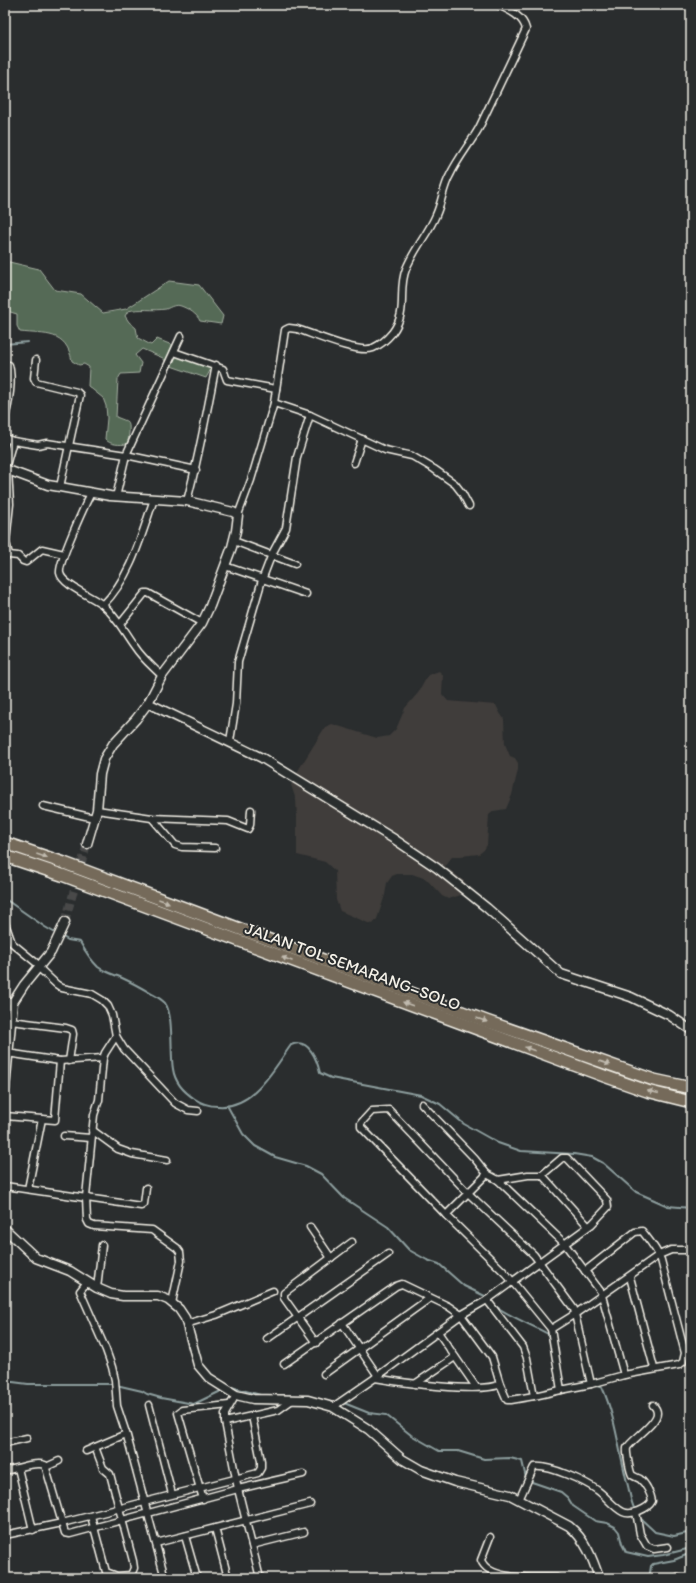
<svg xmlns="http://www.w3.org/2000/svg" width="696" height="1583" font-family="Itim,sans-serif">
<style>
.built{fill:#3f3c3a}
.green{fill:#546b57;stroke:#a4aea0}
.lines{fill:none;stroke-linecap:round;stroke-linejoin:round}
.stream{stroke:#8d9e9e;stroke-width:2}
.secondary-tunnel{stroke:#484a4a;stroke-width:8;stroke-dasharray:8 4;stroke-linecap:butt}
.street-casing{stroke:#f4f1e8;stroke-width:9}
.secondary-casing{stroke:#f4f1e8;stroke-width:11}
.highway-casing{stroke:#f4f1e8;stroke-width:14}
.street{stroke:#2a2d2e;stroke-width:6}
.secondary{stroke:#2a2d2e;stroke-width:8}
.highway{stroke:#746a5a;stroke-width:11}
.oneway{fill:#c1bbaf}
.labels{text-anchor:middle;stroke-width:4;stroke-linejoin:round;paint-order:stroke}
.street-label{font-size:17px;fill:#f4f1e8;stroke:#2a2d2e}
</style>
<rect width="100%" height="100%" fill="#2a2d2e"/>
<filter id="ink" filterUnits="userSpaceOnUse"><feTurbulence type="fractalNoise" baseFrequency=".025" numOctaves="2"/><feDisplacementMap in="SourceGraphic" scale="8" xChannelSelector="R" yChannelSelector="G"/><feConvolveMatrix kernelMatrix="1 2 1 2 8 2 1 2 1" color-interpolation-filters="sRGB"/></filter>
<g filter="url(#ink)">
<path class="built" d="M439 671 443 675 442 694 448 701 496 705 500 713 504 719 505 744 510 756 515 758 518 763V770L512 795 506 809 494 811 489 815 487 845 484 850 479 854 452 857 445 866 465 882 461 895 448 899 442 896 426 879 412 874H397L392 876 387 883 385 895 377 919 373 924 368 923 340 911 336 900 335 871 325 862 297 855V818L296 800 291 785 299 769 325 727 332 724 377 738 389 736 396 729 405 708 418 693 428 675Z"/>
<path class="green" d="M5 261 39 269 55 290 81 294 103 313 126 309 169 281 199 285 223 316 221 324 200 321C197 314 189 309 181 306 175 304 171 307 166 309 153 311 140 308 128 311L125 316 129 322 136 328 138 338 151 345 157 339 172 345 181 355 212 367 206 378 168 365 163 358 142 349 135 355 141 363 139 373 121 374 118 379 116 417C128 422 130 420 129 433 128 438 129 440 127 444 120 445 110 445 105 439L107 418 106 406 103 398 88 386 89 367 84 364 79 365 72 361C66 330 46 335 20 332L17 326V314L7 311 5 313Z"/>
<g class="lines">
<g class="stream">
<path d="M5 344 28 342"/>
<path d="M5 899 45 927 57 934"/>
<path d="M61 936 68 940 80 942C85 951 91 960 98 967 105 972 112 974 120 977 131 982 142 988 152 994 157 997 161 999 165 1003 174 1015 170 1053 173 1069 175 1083 184 1092 195 1099 202 1104 210 1106 218 1106 253 1109 273 1070 291 1045 309 1037 317 1060 320 1073L331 1078 421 1095 440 1104 464 1124 498 1143 521 1151 574 1154 592 1157 603 1163 636 1192 668 1206 691 1208"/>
<path d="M228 1107 243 1134 255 1146 275 1157 306 1166 321 1174 344 1198 388 1227 409 1250 427 1260 439 1264 464 1286 487 1297"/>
<path d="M494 1305C510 1317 530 1324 548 1334L551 1346"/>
<path d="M5 1381 28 1384H112L142 1391 147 1394 161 1398 194 1404 223 1390"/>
<path d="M228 1386 264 1396"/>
<path d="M595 1386 602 1387C616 1418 619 1453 628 1486 630 1494 631 1503 635 1510"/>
<path d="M344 1403 369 1413 386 1415 411 1435 439 1451H458L484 1459 510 1458 522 1461 526 1478 529 1481 561 1492 568 1498 573 1506 595 1521 607 1523 615 1527 619 1532 622 1544 626 1552 648 1557 663 1555 691 1548"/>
<path d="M639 1517 655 1532 674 1536 691 1532"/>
<path d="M647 1578 650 1573 651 1566 653 1564 674 1560 691 1553"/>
</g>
<path class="secondary-tunnel" d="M65 922 87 844"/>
<g class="street-casing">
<g id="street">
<path d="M174 352 223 369 227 380 276 389"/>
<path d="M36 360 34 378 36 382 77 392 80 395 60 487"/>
<path d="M5 364 9 365C13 379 9 404 5 418"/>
<path d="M274 403 310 415 385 450 412 456 434 469 455 484 462 493 469 506"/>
<path d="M5 438 13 441 38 445 47 443 126 455 196 470"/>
<path d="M354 463 362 439"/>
<path d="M5 469 13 441"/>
<path d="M8 470 10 504 6 542 9 555 18 556 23 561 26 562 42 549 64 554"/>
<path d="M91 493C85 505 58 563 60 573 62 585 93 597 103 605 117 617 124 632 135 647 142 658 152 666 162 676"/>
<path d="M116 497 126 455 181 336"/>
<path d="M187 501C199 456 207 411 216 365"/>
<path d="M238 515 251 480 274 403 285 330 289 328 297 329C313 334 358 354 373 348 380 345 387 339 392 333 409 311 397 291 406 269 414 249 428 234 436 215 442 202 443 187 450 175 458 158 470 144 479 128L526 29C523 16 509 10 498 5"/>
<path d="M234 541 295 564"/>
<path d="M225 566 306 594"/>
<path d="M103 605C131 577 141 536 154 499"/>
<path d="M121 623 145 593H148L202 623"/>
<path d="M230 741 236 704 238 662 262 580 272 554 286 528 297 457 310 415"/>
<path d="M43 806 94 818"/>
<path d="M97 810 152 818 228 821 248 829 250 825 251 810"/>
<path d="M152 818 175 845 182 847 215 848"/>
<path d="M5 923 12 943 40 966"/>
<path d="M39 968 56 984 62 988 92 994 102 1000 108 1006 112 1015 116 1036 124 1049 175 1103 188 1110 198 1111"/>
<path d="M5 1000 13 1002"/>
<path d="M11 1021 66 1028 72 1030 73 1034 69 1061"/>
<path d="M7 1053 60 1061 103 1058 99 1100 94 1115 86 1197 87 1220 89 1224 94 1226 152 1230 177 1248 180 1252 181 1261 172 1303"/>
<path d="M103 1058 105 1053 116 1036"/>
<path d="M422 1104 475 1159 487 1174 446 1215"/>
<path d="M5 1116 55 1120 60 1061"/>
<path d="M92 1130 118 1149 132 1154 167 1160"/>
<path d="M64 1136 91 1138"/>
<path d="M487 1174 498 1180 528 1175H542L588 1226"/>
<path d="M498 1180 564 1243 601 1292 624 1375"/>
<path d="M5 1186 141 1206 144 1204 146 1188"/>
<path d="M28 1189 42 1119"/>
<path d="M310 1227 331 1258"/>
<path d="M585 1271 635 1232 642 1231C649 1240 657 1249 661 1260L685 1353 683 1362 679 1365 624 1375 591 1384 575 1314 574 1309 534 1255 468 1193 389 1110 372 1111 361 1123V1127L446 1215 507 1275 551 1329 575 1314 659 1255 671 1250H691"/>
<path d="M630 1277 654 1368"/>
<path d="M87 1282 80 1291 106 1350 112 1367 115 1380 117 1406 127 1436 165 1578"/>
<path d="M97 1288 102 1245"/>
<path d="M487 1300 523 1347 527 1358 534 1396 561 1390"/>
<path d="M342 1323 378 1376"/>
<path d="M186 1324 216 1315 273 1291"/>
<path d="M551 1329 561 1390 591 1384"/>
<path d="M438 1332 476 1387"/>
<path d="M267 1339 388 1254"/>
<path d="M316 1343 284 1298V1293L352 1242"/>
<path d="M284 1364 396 1286 402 1284 448 1306 461 1315 492 1357 500 1384C483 1394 398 1382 375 1378"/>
<path d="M324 1374 430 1298"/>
<path d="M415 1384 455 1357"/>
<path d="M500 1384 507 1400H511L534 1396"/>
<path d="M236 1395 225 1414V1422L238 1489 260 1578"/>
<path d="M149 1405 172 1494"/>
<path d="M333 1407 375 1378 461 1315 487 1300 592 1224 608 1207 607 1200 567 1158H562L542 1175"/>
<path d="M225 1422 278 1410 292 1400"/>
<path d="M5 1443 27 1438"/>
<path d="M86 1451 126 1434"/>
<path d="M46 1467 59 1461"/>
<path d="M18 1468 33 1530"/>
<path d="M5 1471C15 1469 36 1461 45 1465L65 1533 70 1534 238 1489 303 1474"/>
<path d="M203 1499 178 1413 182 1410 229 1405"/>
<path d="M519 1500 533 1469 534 1467C549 1465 585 1481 597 1490 606 1496 613 1507 623 1512 631 1516 648 1509 652 1501 651 1494 646 1484 640 1479 638 1478 635 1477 632 1475 630 1472 626 1452 627 1448 631 1440 657 1424 657 1413 657 1411 655 1407 653 1405"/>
<path d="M636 1512 640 1534 647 1546 654 1549 668 1547"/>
<path d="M91 1516 106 1572 117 1576 131 1575 134 1568 133 1561 110 1474 103 1468 95 1447"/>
<path d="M215 1528 228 1578"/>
<path d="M5 1535 62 1523 258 1473 261 1468V1461L252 1416"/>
<path d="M185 1536 197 1578"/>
<path d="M490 1537 481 1560C489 1582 538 1577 557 1578"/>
<path d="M156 1543 310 1504"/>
<path d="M252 1545 304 1532"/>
<path d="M678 1577V1578"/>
</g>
</g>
<g class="secondary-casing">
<g id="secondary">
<path d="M5 469 48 485 60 487 110 496 187 501 233 512 238 515 236 531 232 547 210 606 202 623 162 676 148 703 136 719 113 744 104 759 100 774 97 810 87 844"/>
<path d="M148 703 262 758 394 839 437 868 487 908 561 974 631 997 669 1015 691 1030"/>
<path d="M5 1089 13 1002 24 985 51 952 65 922"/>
<path d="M5 1229 36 1258 70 1271 97 1288 111 1294 123 1296H158L168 1300 179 1309 185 1318 198 1365 209 1378 236 1395 253 1399 308 1400 333 1407 368 1429 402 1459 421 1470 455 1482 510 1495 569 1526C585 1539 593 1559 599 1578"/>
</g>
</g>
<g class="highway-casing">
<g id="highway">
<path d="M5 843 64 863 486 1021 654 1080 691 1088"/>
<path d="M5 856 62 875 604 1076 647 1091 691 1102"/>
</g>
</g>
<use href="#street" class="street"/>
<use href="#secondary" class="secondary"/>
<use href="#highway" class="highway"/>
</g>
<defs><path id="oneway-solid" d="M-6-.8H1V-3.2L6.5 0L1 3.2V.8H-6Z"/></defs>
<g class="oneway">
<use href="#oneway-solid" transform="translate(42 856) rotate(19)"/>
<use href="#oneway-solid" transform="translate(164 901) rotate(20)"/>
<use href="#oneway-solid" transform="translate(287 959) rotate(-159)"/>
<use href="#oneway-solid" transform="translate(408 1004) rotate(-160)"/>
<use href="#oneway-solid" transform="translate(482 1020) rotate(20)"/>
<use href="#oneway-solid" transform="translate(530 1049) rotate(-160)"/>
<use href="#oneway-solid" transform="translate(605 1063) rotate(19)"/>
<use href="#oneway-solid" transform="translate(653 1092) rotate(-166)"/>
</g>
</g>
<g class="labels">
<g class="street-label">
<text transform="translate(353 966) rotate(20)" y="6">JALAN TOL SEMARANG–SOLO</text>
</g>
</g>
<rect width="696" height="1583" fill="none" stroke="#2a2d2e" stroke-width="20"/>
<rect x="10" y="10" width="676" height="1563" fill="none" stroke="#f4f1e8" stroke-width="1.5" filter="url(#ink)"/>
</svg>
